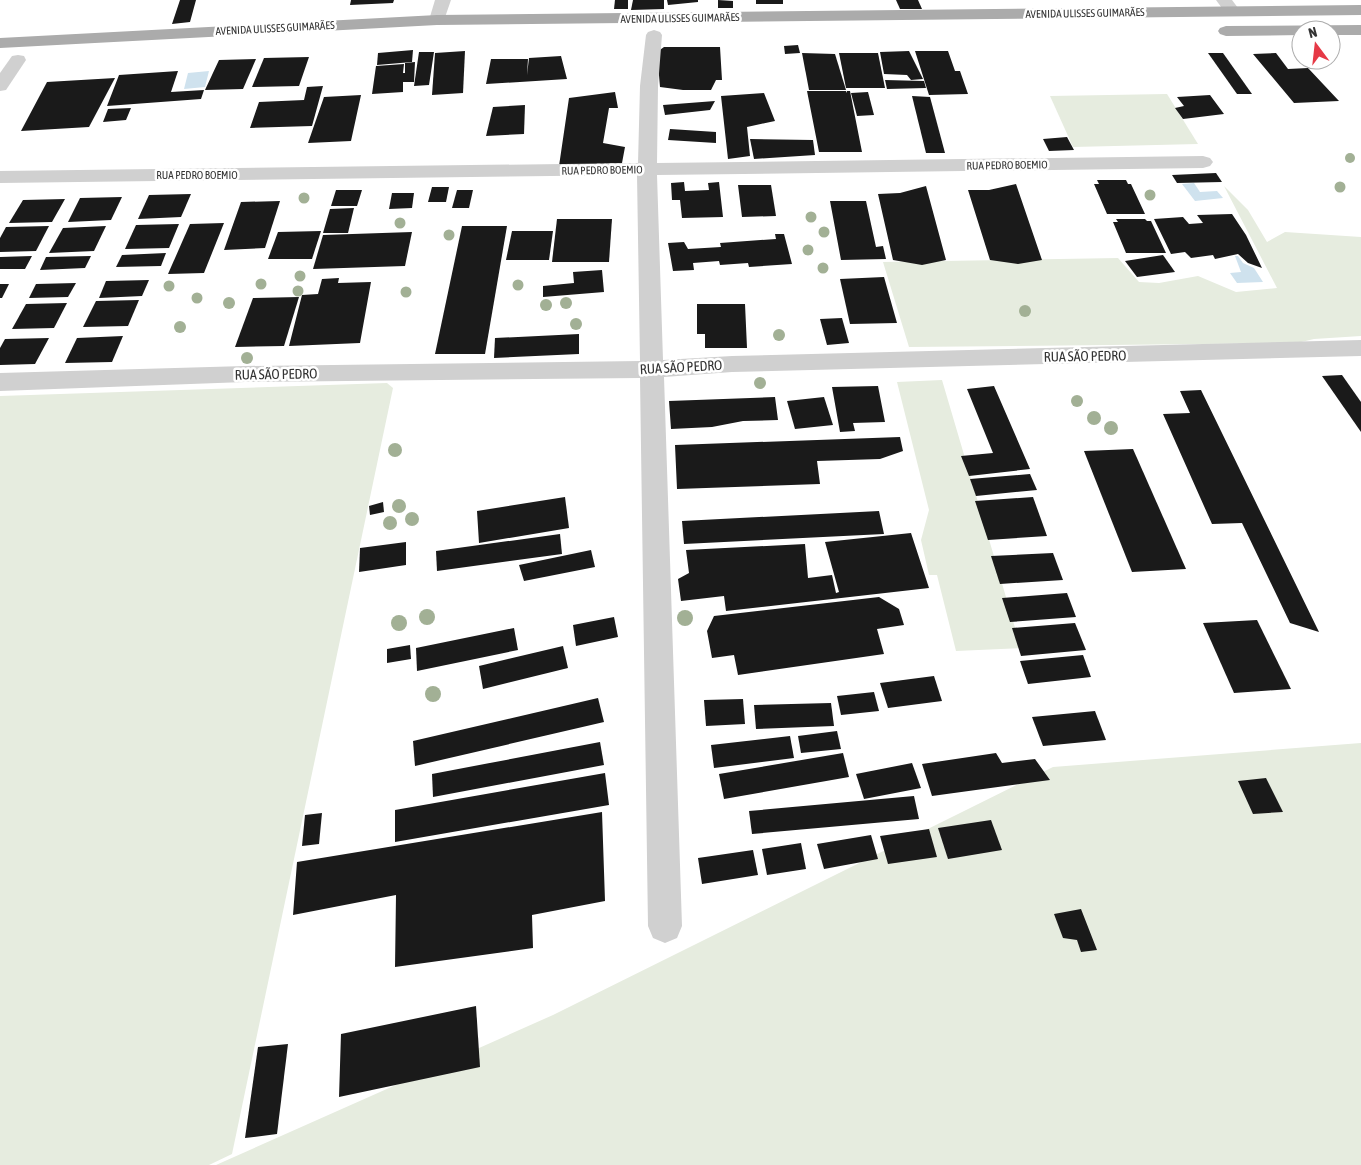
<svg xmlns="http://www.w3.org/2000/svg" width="1361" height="1165" font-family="'Asap Condensed',sans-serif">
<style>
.green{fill:#e6ecdf}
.water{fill:#cfe2ee}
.building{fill:#1a1a1a}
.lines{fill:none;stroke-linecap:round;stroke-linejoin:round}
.street{fill:#d0d0d0;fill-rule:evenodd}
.primary{fill:#ababab;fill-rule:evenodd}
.tree{fill:#a2b095}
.labels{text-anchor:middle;stroke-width:5;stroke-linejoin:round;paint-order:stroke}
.far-street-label{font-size:11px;fill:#333;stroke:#fff}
.street-label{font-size:14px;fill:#333;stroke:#fff}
</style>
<rect width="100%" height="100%" fill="#fff"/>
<g class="green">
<path d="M1167 94 1198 144 1073 147 1050 96Z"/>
<path d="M1224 186 1248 210 1267 242 1285 232 1361 237V336L1314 339 1297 343 909 347 883 262 1118 258 1139 282 1159 283 1198 276 1236 292 1277 288Z"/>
<path d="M942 380 1021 648 956 651 937 575H929L921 540 929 510 897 382Z"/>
<path d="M387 383 393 388 232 1154 209 1165H0V396Z"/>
<path d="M1361 743V1165H216L553 1015 1053 767Z"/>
</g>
<g class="water">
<path d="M209 71 205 87 184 89 188 73Z"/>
<path d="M1194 183 1200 192 1217 191 1223 198 1195 201 1182 184Z"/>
<path d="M1235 256H1238L1243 263 1254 268 1263 282 1237 283 1230 273 1241 272Z"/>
</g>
<g class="building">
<path d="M180 0H196L190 22 172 24Z"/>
<path d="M351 0H394L393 3 350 5Z"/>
<path d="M615 0H628V9H614Z"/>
<path d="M633 0H664V9L631 10Z"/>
<path d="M667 0H698V2L668 5Z"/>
<path d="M718 0 733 1V8H718Z"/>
<rect x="756" y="0" width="27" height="4"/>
<path d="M896 0H918L922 9H900Z"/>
<path d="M798 45 800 53 785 54 784 46Z"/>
<path d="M664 47H720L722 80H716L711 90H683L660 87 657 52Z"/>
<path d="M413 50 412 62 377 65 378 53Z"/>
<path d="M465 51 463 93 432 95 435 53Z"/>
<path d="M909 51 923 79 911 80 907 75 884 74 880 52Z"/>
<path d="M915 51H948L955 71H960L968 94 929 95Z"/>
<path d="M419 52H434L429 85 414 86Z"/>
<path d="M802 53 835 54 846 90H809Z"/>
<path d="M839 53H878L885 88H846Z"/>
<path d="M1208 53H1223L1252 94H1237Z"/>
<path d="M1276 53 1288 69 1308 68 1339 101 1294 103 1253 54Z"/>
<path d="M561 56 567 79 486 84 491 59H528L527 75 529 58Z"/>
<path d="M309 57 299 86 252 87 264 58Z"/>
<path d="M256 59 243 89 205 90 219 60Z"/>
<path d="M415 62 414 82H403V92L372 94 376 66 404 64 403 73H405V63Z"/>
<path d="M178 71 171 92 204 90 201 99 107 106 119 75Z"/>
<path d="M115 78 89 127 21 131 47 82Z"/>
<path d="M885 80 924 81 926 88 887 89Z"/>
<path d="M323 86 312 126 250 128 259 102 304 100 307 87Z"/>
<path d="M807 91H846L847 93V91H850L862 152H819Z"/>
<path d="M615 92 618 108H609L603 143 625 147 622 163 559 166 569 98Z"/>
<path d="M868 92 874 115 857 116 851 93Z"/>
<path d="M764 93 775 121 747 127 750 156 728 159 721 96Z"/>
<path d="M361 95 351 141 308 143 324 97Z"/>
<path d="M1210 95 1224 114 1183 119 1175 108 1184 106 1177 97Z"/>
<path d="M912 96 930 97 945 153H926Z"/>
<path d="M715 101 710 110 665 115 663 105Z"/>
<path d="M525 105 524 134 486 136 493 107Z"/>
<path d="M131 108 126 120 103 122 108 109Z"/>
<path d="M670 129 716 132V143L668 140Z"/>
<path d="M1067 137 1074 150 1049 151 1043 139Z"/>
<path d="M750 139 813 140 815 155 754 159Z"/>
<path d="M1216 173 1222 182 1177 183 1172 175Z"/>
<path d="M1097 180H1126L1128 184H1131L1145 214H1107L1094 184H1099Z"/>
<path d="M684 182 685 191 709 190 708 183 719 182 723 217 682 218 680 200H672L671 183Z"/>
<path d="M1016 184 1042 260 1018 264 990 260 968 190H989Z"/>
<path d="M738 185H771L776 216 742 217Z"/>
<path d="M926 186 946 260 922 265 893 260 878 194 900 193Z"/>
<path d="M432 187H449L446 202H428Z"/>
<path d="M336 190H362L357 206H331Z"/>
<path d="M457 190H473L469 208H452Z"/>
<path d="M392 193H414L412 208 389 209Z"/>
<path d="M191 194 181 217 138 219 149 195Z"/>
<path d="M122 197 111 220 68 222 80 198Z"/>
<path d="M65 199 52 222 9 223 23 200Z"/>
<path d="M280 201 265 248 224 250 241 202Z"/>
<path d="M830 201H866L876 247 883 246 886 259 841 260Z"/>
<path d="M354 208 348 233H323L330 209Z"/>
<path d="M1232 214 1246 235 1262 268 1248 263 1238 254 1215 259 1213 255 1191 258 1185 252 1171 254 1154 219 1183 217 1189 224 1203 223 1197 215Z"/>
<path d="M557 219H612L609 262H552Z"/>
<path d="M1116 219H1145L1147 221H1151L1166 253H1126L1113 222H1118Z"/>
<path d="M224 223 204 273 168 274 190 224Z"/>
<path d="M179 224 169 248 125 249 136 225Z"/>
<path d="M49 226 36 251 0 252V238L6 227Z"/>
<path d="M106 226 94 251 49 253 63 228Z"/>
<path d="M462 226H507L485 354H435Z"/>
<path d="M321 231 312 259H268L278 232Z"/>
<path d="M512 231H553L549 260H506Z"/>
<path d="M412 232 405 266 313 269 323 235Z"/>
<path d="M775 234H784L792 264 749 267 748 263 720 265 719 261 693 263 694 270 673 271 668 243 684 242 688 249 721 247 720 243 776 239Z"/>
<path d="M166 253 161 266 116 267 122 255Z"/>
<path d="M1163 255 1175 272 1137 277 1125 261Z"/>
<path d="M32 256 25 269H0V257Z"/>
<path d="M91 256 85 268 40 270 46 257Z"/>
<path d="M602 270 604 292 543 297V286L574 283 573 272Z"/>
<path d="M884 277 897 323 850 324 840 279Z"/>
<path d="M339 278 338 283 371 282 360 343 289 346 302 295 318 294 322 279Z"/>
<path d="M149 280 142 296 99 298 106 281Z"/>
<path d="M76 283 68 297 29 298 36 284Z"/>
<path d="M0 284H9L2 298H0Z"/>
<path d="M299 297 284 346 235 347 253 298Z"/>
<path d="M139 300 128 326 83 327 96 301Z"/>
<path d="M67 303 54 328 12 329 26 304Z"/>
<path d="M697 304H745L747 348H705V334H697Z"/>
<path d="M842 318 849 343 827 345 820 319Z"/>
<path d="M579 334V354L494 358 495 338Z"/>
<path d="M123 336 112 362 65 363 77 338Z"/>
<path d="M49 338 35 364 0 365V348L5 339Z"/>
<path d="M1342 375 1361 402V432L1322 376Z"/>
<path d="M878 386 885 422 853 423 855 431 840 432 832 387Z"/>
<path d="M994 386 1030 469 969 476 961 456 993 453 967 389Z"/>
<path d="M1201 390 1319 632 1290 623 1242 523 1212 524 1163 414 1190 413 1180 391Z"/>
<path d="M775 397 778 420 743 421 712 427 671 429 669 401Z"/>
<path d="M824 397 833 425 795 429 787 401Z"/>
<path d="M900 437 903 451 880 459 817 461 820 484 677 489 675 445Z"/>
<path d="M1133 449 1186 569 1132 572 1084 451Z"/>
<path d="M1030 474 1037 490 976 496 970 479Z"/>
<path d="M565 497 569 528 479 543 477 511Z"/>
<path d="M1033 497 1047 536 988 540 975 501Z"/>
<path d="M383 502 384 512 370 515 369 506Z"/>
<path d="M879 511 884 534 684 544 682 521Z"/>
<path d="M911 533 929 588 726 611 724 596 681 601 678 579 689 573 686 550 805 544 808 578 832 575 836 593 839 592 825 542Z"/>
<path d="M560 534 562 554 437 571 436 551Z"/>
<path d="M406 542V565L359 572 360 548Z"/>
<path d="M591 550 595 567 524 581 519 565Z"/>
<path d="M1053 553 1063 580 1000 584 991 556Z"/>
<path d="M1067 593 1076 617 1010 622 1002 598Z"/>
<path d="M879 597 899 609 904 625 877 629 884 654 738 675 734 655 712 658 707 631 714 616Z"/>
<path d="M614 617 618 637 576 646 573 625Z"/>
<path d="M1257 620 1291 689 1234 693 1203 623Z"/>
<path d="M1075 623 1086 650 1021 656 1012 628Z"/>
<path d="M514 628 518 650 417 671 416 648Z"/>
<path d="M410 645 411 659 387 663V649Z"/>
<path d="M563 646 568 668 483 689 479 666Z"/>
<path d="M1083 655 1091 677 1028 684 1020 661Z"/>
<path d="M934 676 942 701 888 708 880 683Z"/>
<path d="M874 692 879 711 841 715 837 696Z"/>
<path d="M598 698 604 722 415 766 413 741Z"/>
<path d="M743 699 745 724 706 726 704 700Z"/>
<path d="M831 703 834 726 756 729 754 705Z"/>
<path d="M1095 711 1106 740 1043 746 1032 717Z"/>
<path d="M837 731 841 749 801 753 798 736Z"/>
<path d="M790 736 794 758 714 768 711 745Z"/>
<path d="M600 742 604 765 433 797 432 774Z"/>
<path d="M843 753 849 777 724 799 719 774Z"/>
<path d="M996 753 1002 763 1035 759 1050 780 932 796 922 764Z"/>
<path d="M912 763 921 788 864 799 856 774Z"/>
<path d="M605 773 609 805 395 842V810Z"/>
<path d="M1266 778 1283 812 1253 814 1238 781Z"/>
<path d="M914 796 919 819 752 834 749 811Z"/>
<path d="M602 812 605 901 532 915 533 948 395 967 396 895 293 915 297 862Z"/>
<path d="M322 813 319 844 302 846 305 815Z"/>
<path d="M991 820 1002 850 948 859 938 828Z"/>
<path d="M929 829 937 857 888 864 880 836Z"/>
<path d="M871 835 878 859 824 869 817 844Z"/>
<path d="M801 843 806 869 767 875 762 849Z"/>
<path d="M753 850 758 875 702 884 698 858Z"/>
<path d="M1081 909 1097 950 1081 952 1077 940 1063 938 1054 914Z"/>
<path d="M476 1006 480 1067 339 1097 341 1034Z"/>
<path d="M288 1044 277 1134 245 1138 258 1047Z"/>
</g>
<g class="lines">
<g class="street">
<path d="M435 0H451L443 23H431L429 20Z"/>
<path d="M1216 0H1232L1241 12 1239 15H1227Z"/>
<path d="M654 30 660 32 662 35 658 86 657 163 1203 156 1210 158 1213 162 1210 166 1203 168 657 175 663 360 732 356 1361 340V356L732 372 664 377 682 926 677 938 665 943 653 938 648 926 640 378 245 382 0 391V373L245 366 640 361 637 175 0 183V171L638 163 640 86 646 35 648 32Z"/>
<path d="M18 55 24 56 26 60 6 90 0 91V73L12 56Z"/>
</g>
<g class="primary">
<path d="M1361 5V15L437 25 0 48V38L437 15Z"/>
<path d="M1361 25V35H1331V30H1301V35L1226 36 1220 34 1218 31 1220 28 1226 26Z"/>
</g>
</g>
<g class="tree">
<circle cx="1350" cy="158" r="5"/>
<circle cx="1340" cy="187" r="5.5"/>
<circle cx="1150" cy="195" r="5.5"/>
<circle cx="304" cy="198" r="5.5"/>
<circle cx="811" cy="217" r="5.5"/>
<circle cx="400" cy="223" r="5.5"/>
<circle cx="824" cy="232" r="5.5"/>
<circle cx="449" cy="235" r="5.5"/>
<circle cx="808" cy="250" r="5.5"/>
<circle cx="823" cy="268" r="5.5"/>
<circle cx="300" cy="276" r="5.5"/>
<circle cx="261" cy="284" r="5.5"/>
<circle cx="518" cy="285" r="5.5"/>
<circle cx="169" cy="286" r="5.5"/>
<circle cx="298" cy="291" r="5.5"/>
<circle cx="406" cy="292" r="5.5"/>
<circle cx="197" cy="298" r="5.5"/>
<circle cx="229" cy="303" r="6"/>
<circle cx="566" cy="303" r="6"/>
<circle cx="546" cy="305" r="6"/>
<circle cx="1025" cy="311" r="6"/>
<circle cx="576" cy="324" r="6"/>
<circle cx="180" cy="327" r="6"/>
<circle cx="779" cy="335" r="6"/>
<circle cx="247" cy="358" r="6"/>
<circle cx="760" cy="383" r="6"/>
<circle cx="1077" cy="401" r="6"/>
<circle cx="1094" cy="418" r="7"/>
<circle cx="1111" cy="428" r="7"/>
<circle cx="395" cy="450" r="7"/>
<circle cx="399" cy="506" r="7"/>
<circle cx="412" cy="519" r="7"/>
<circle cx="390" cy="523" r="7"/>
<circle cx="427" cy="617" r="8"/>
<circle cx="685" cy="618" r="8"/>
<circle cx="399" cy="623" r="8"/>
<circle cx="433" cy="694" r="8"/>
</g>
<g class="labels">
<g class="far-street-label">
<text transform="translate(1085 13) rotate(-1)" y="4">AVENIDA ULISSES GUIMARÃES</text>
<text transform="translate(680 18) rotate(-1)" y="4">AVENIDA ULISSES GUIMARÃES</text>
<text transform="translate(275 28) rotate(-3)" y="4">AVENIDA ULISSES GUIMARÃES</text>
<text transform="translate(1007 165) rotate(-1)" y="4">RUA PEDRO BOEMIO</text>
<text transform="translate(602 170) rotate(-1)" y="4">RUA PEDRO BOEMIO</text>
<text x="197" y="179">RUA PEDRO BOEMIO</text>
</g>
<g class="street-label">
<text transform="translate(1085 356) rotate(-1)" y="5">RUA SÃO PEDRO</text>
<text transform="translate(681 367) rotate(-3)" y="5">RUA SÃO PEDRO</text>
<text transform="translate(276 374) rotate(-1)" y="5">RUA SÃO PEDRO</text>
</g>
</g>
<g transform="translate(1316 45) rotate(345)"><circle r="24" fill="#ffffff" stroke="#adadad"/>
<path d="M0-4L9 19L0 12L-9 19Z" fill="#e63946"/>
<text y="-8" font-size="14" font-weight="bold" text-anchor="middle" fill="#333333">N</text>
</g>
</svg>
